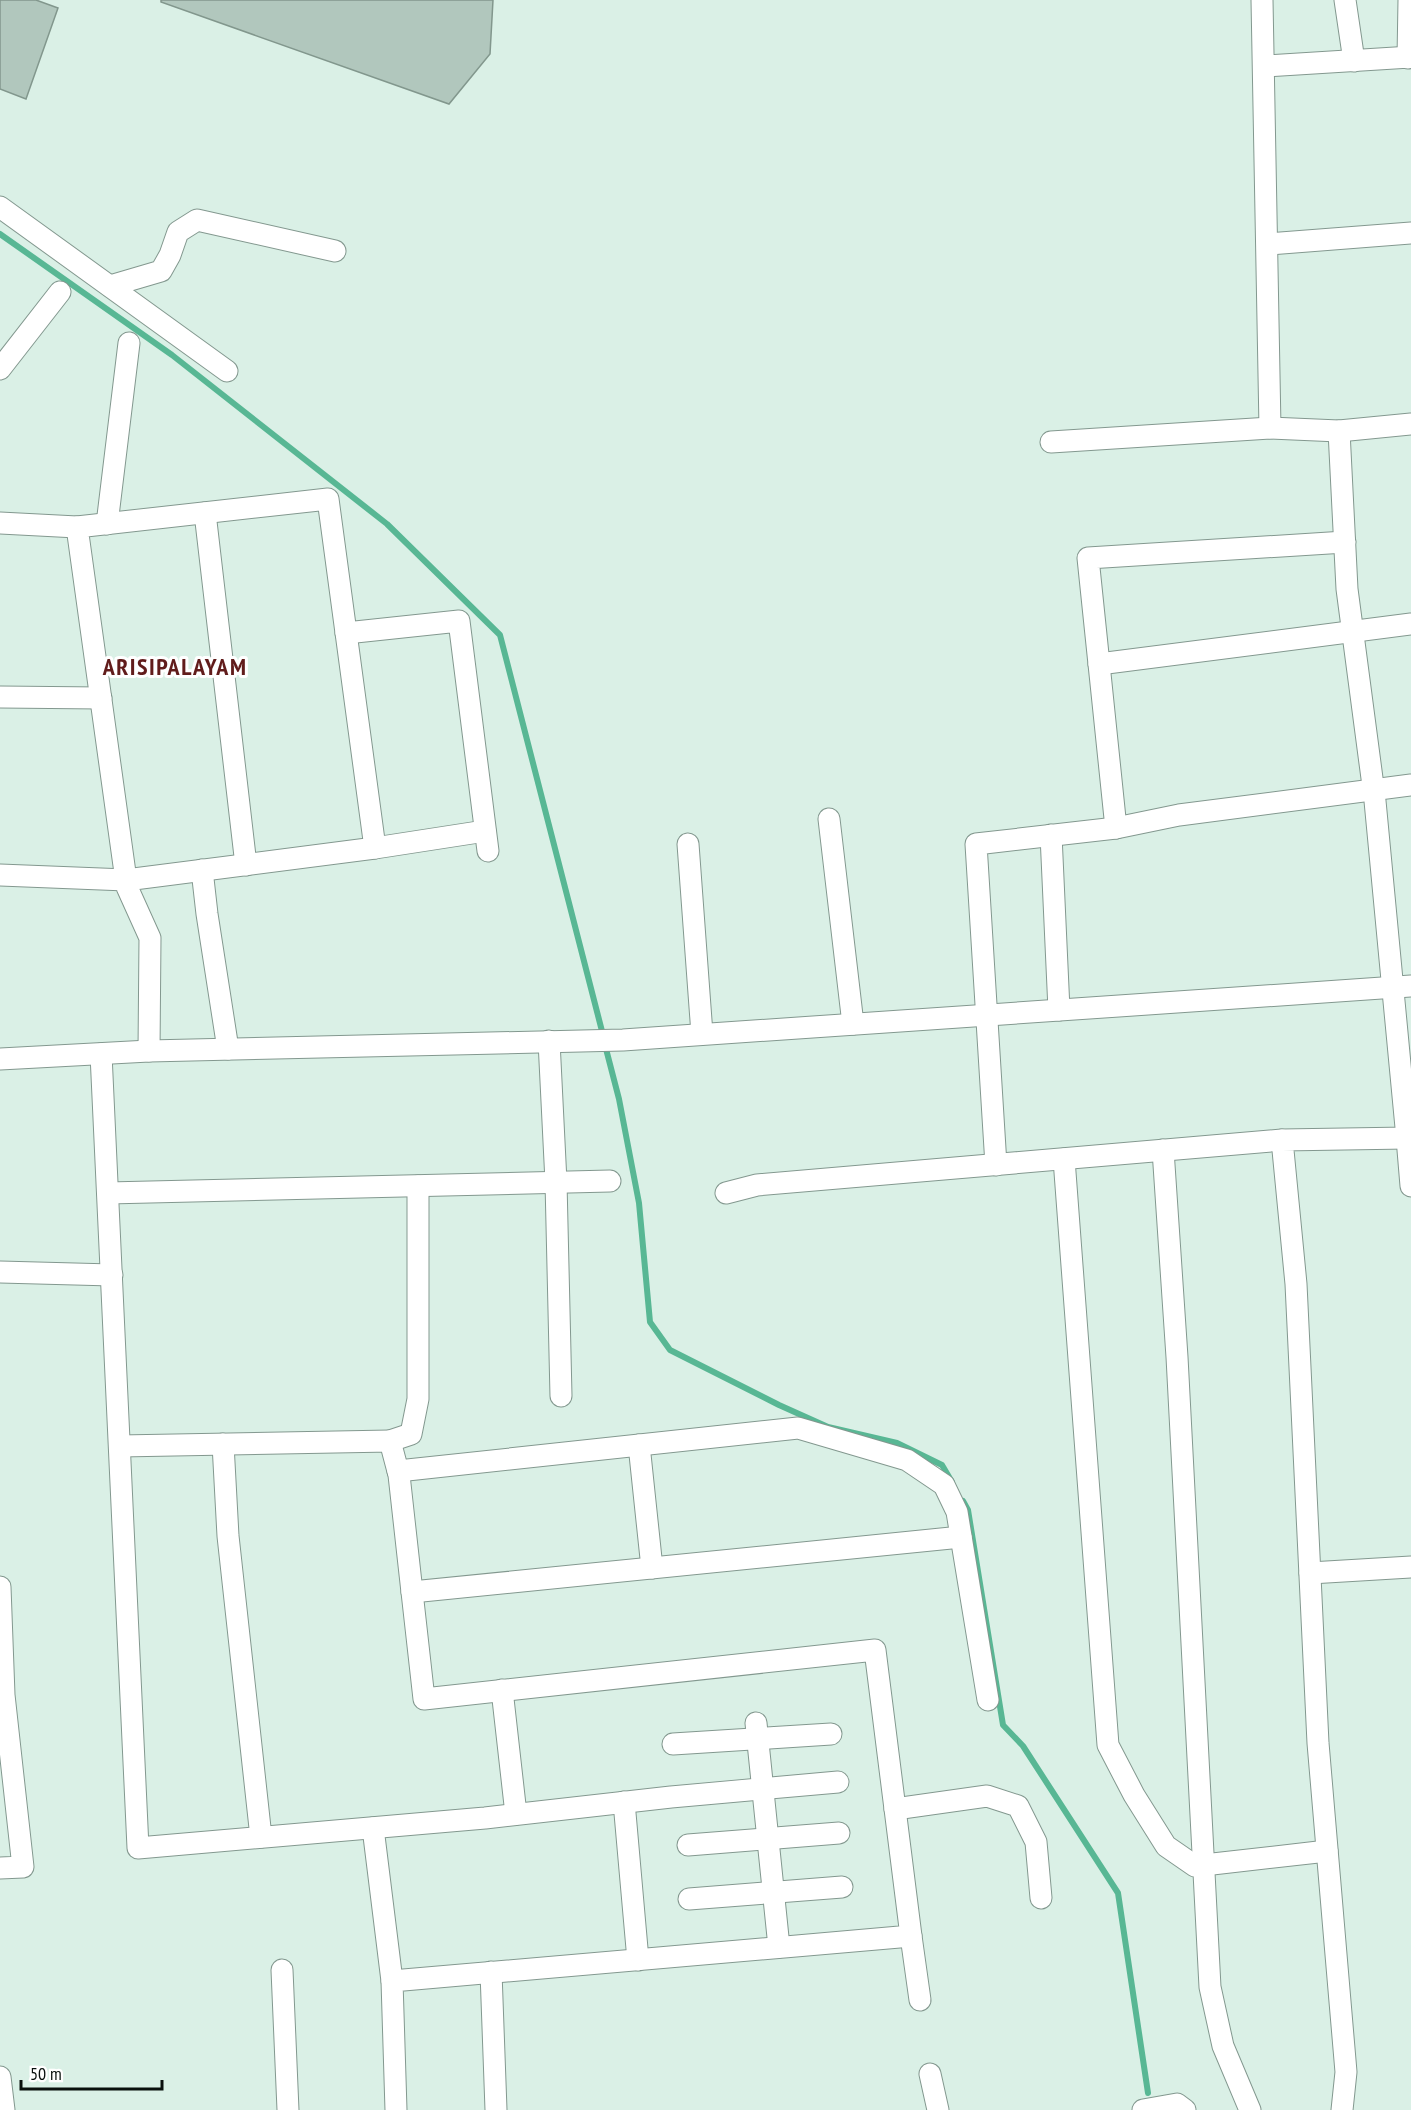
<svg xmlns="http://www.w3.org/2000/svg" width="1411" height="2110" font-family="'PT Sans Narrow',sans-serif">
<style>
.lines{fill:none;stroke-linecap:round;stroke-linejoin:round}
.stream{stroke:#58b794;stroke-width:6}
.building{fill:#b1c7bd;stroke:#82978d;stroke-width:1.5}
.street-casing{stroke:#83988f;stroke-width:23}
.street{stroke:#fff;stroke-width:21}
.labels{text-anchor:middle;stroke-width:6;stroke-linejoin:round;paint-order:stroke}
.district-label{font-size:24px;font-weight:bold;letter-spacing:1.5px;fill:#611c1b;stroke:#fff}
</style>
<rect width="100%" height="100%" fill="#daf0e6"/>
<g class="lines">
<g class="stream">
<path d="M0 234 172 355 387 524 500 635 603 1035"/>
<path d="M605 1045 619 1099 639 1203 650 1322 670 1350 779 1405 828 1427 897 1443 942 1465 952 1482"/>
<path d="M963 1501 968 1510 1003 1725 1023 1746 1118 1893 1148 2093"/>
</g>
</g>
<g class="building">
<path d="M0 0H36L58 8 26 99 0 89Z"/>
<path d="M161 0H493L490 54 449 104 161 2Z"/>
</g>
<g class="lines">
<g class="street-casing">
<g id="street">
<path d="M1262 0 1270 428"/>
<path d="M1345 0 1354 61"/>
<path d="M1408 58 1409 0"/>
<path d="M1265 66 1411 57"/>
<path d="M0 207 227 371"/>
<path d="M1268 244 1411 233"/>
<path d="M110 286 161 271 170 255 178 232 197 220 335 251"/>
<path d="M0 369 60 292"/>
<path d="M1339 431 1347 589 1375 801 1407 1138 1282 1140 1296 1284 1318 1743 1346 2072 1342 2110"/>
<path d="M1051 442 1270 428 1339 431 1411 424"/>
<path d="M205 513 246 865"/>
<path d="M0 523 77 527"/>
<path d="M107 524 129 343"/>
<path d="M346 633 459 621 488 851"/>
<path d="M1099 664 1411 624"/>
<path d="M0 697 101 698"/>
<path d="M829 819 853 1024"/>
<path d="M1116 828 1088 558 1345 542"/>
<path d="M1051 835 1059 1010"/>
<path d="M688 844 702 1034"/>
<path d="M375 848 485 831"/>
<path d="M202 870 207 914 228 1049"/>
<path d="M0 875 126 880 375 848 328 499 77 527 126 880 127 887 150 938 149 1051"/>
<path d="M549 1041 556 1182 561 1396"/>
<path d="M101 1054 138 1848 485 1818 671 1797 838 1782"/>
<path d="M0 1059 149 1051 623 1040 1411 986"/>
<path d="M1411 1138H1407L1411 1186"/>
<path d="M1163 1150 1177 1357 1210 1987 1223 2046 1250 2110"/>
<path d="M1064 1159 1108 1745 1134 1795 1166 1846 1195 1866 1327 1851"/>
<path d="M996 1165 976 844 1116 828 1179 815 1411 785"/>
<path d="M108 1193 610 1181"/>
<path d="M726 1193 757 1185 1282 1140"/>
<path d="M0 1272 112 1275"/>
<path d="M390 1441 411 1434 418 1399V1186"/>
<path d="M223 1444 228 1536 261 1837"/>
<path d="M639 1445 652 1568"/>
<path d="M120 1446 390 1441 399 1475 412 1592 961 1537"/>
<path d="M398 1471 798 1428 907 1460 944 1485 957 1512 988 1700"/>
<path d="M1310 1573 1411 1567"/>
<path d="M0 1587 4 1695 23 1867 0 1868"/>
<path d="M502 1690 516 1814"/>
<path d="M756 1723 779 1947"/>
<path d="M673 1744 831 1734"/>
<path d="M624 1802 638 1960"/>
<path d="M895 1809 987 1796 1018 1806 1036 1842 1041 1898"/>
<path d="M373 1828 392 1981"/>
<path d="M688 1845 839 1833"/>
<path d="M689 1899 842 1887"/>
<path d="M911 1936 920 2000"/>
<path d="M282 1970 288 2110"/>
<path d="M491 1972 496 2110"/>
<path d="M930 2074 938 2110"/>
<path d="M0 2077 4 2110"/>
<path d="M396 2110 392 1981 911 1936 875 1650 424 1699 412 1592"/>
<path d="M1143 2110 1177 2104 1185 2110"/>
</g>
</g>
<use href="#street" class="street"/>
</g>
<g class="labels">
<g class="district-label">
<text x="175" y="675">ARISIPALAYAM</text>
</g>
</g>
<path d="M21 2080v9h141v-9" fill="none" stroke="#09100d" stroke-width="3"/>
<text x="30" y="2080" font-size="18" fill="#09100d" stroke="#ffffff" stroke-width="4.5" paint-order="stroke">50 m</text>
</svg>
